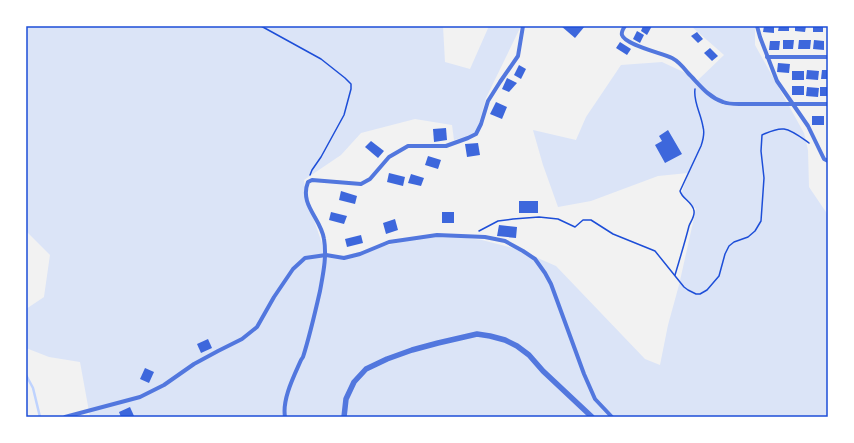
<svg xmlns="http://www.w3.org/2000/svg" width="854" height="443" font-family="Jost,sans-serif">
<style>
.green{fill:#dbe4f7}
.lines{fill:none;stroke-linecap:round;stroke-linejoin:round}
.stream{stroke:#bfd3fe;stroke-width:2.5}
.building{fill:#3d67dc}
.path{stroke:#1d4ed8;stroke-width:1.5}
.minor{stroke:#5277de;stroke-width:4}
.tertiary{stroke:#5277de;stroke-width:5.5}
.neatline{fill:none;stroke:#1d4ed8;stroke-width:1.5}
</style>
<rect width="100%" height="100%" fill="#f2f2f2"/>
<path class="green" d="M26 26H443L445 62 470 69 489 26H521L486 98 476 134 454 140 452 125 415 119 361 133 341 155 304 180 306 197 326 255 338 257 426 236H451L482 240 517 249 556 266 645 359 660 365 668 325 679 285 696 209 681 195 688 173 658 176 591 201 558 207 543 165 533 130 576 140 586 117 621 65 662 62 690 75 697 81 724 55 691 26H755V45L804 133 808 150 809 187 828 215V417H90L80 362 49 357 26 348V309L44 297 50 255 26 231Z"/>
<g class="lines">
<path class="stream" d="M26 375 33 388 40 417"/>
</g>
<g class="building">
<path d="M561 26H585L575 38Z"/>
<path d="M643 26H652L647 35 641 31Z"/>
<path d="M764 26H774V33L763 32Z"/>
<path d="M779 26H789V31H778Z"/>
<path d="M795 26H806L805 32 795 31Z"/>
<rect x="813" y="26" width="10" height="6"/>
<path d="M637 31 644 35 640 43 633 39Z"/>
<path d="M697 32 703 39 698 43 691 36Z"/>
<path d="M783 40H794L793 49H783Z"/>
<path d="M799 40H811L810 49H798Z"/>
<path d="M814 40 824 41V50L813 49Z"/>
<path d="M770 41H780L779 50H769Z"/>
<path d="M620 42 631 49 627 55 616 48Z"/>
<path d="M710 48 718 56 712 61 704 53Z"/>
<path d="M778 63 790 64 789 73 777 72Z"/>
<path d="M519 65 526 69 521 79 514 75Z"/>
<path d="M807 70 819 71 818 80 806 79Z"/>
<path d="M822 70H828V79H821Z"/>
<rect x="792" y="71" width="12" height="9"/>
<path d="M507 78 517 83 509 92 502 89Z"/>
<rect x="792" y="86" width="12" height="9"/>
<path d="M807 87 819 88 818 97 806 96Z"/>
<rect x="820" y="87" width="8" height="9"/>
<path d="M496 102 507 107 502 119 490 114Z"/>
<rect x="812" y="116" width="12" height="9"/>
<path d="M446 128 447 140 434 142 433 129Z"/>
<path d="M668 130 682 154 665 163 655 145 662 141 659 136Z"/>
<path d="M371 141 384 151 378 158 365 147Z"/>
<path d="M478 143 480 155 467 157 465 144Z"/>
<path d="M428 156 441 160 438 169 425 165Z"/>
<path d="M389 173 405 177 403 186 387 182Z"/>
<path d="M411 174 424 178 421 186 408 183Z"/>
<path d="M341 191 357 196 355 204 339 200Z"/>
<rect x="519" y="201" width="19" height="12"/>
<path d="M331 212 347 216 344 224 329 220Z"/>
<rect x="442" y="212" width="12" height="11"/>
<path d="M395 219 398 230 386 234 383 223Z"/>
<path d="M499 225 517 227 516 238 497 236Z"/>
<path d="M361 235 363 243 347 247 345 239Z"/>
<path d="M208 339 212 348 201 353 197 344Z"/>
<path d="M145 368 154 372 149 383 140 379Z"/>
<path d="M130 407 134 416 121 417 119 412Z"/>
</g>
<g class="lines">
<g class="path">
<path d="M261 26 321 59 345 78 351 84V89L344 115 321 157 312 170 310 175"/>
<path d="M479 231 498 221 513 219 539 217 558 219 575 227 583 220H591L613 234 655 251 684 287 688 290 696 294H700L707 290 719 276 725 254 729 246 734 242 748 237 755 231 761 221 764 178 761 151 762 135C769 132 776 128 784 129 792 130 802 138 809 143"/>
<path d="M675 275C680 258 685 242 689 226 691 221 695 216 694 211 693 202 682 199 680 191L701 146C703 140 705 133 703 127 701 113 693 102 695 89"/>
</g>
<g class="minor">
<path d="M625 26C623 29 621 32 622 35 625 45 662 53 672 58 678 61 684 68 688 73 699 84 708 97 723 102 728 104 734 104 739 104H828"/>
<path d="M757 26 760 37 777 81 808 126 824 159 828 161"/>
<path d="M767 57H828"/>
<path d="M65 417 140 397 164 385 194 364 218 351 242 339 257 327 274 297 293 269 305 258 326 255 344 258 360 254 389 242 437 235 485 237 505 241 523 251 535 259 545 273 551 284 584 374 595 399 612 417"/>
<path d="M285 417C282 399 294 376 301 360L303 357C310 335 315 313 320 291 323 274 327 257 324 239 321 218 299 205 308 182L312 180 361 184 370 179 389 157 408 146H446L468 138 476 134 481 124 488 101 500 82 518 56 523 26"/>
</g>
<path class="tertiary" d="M344 417 346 399 354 382 366 369 387 359 412 350 438 343 477 334 490 336 505 340 517 346 529 355 543 371 592 417"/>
</g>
<rect width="854" height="443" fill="none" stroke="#ffffff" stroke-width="54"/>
<rect x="27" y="27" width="800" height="389" class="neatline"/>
</svg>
